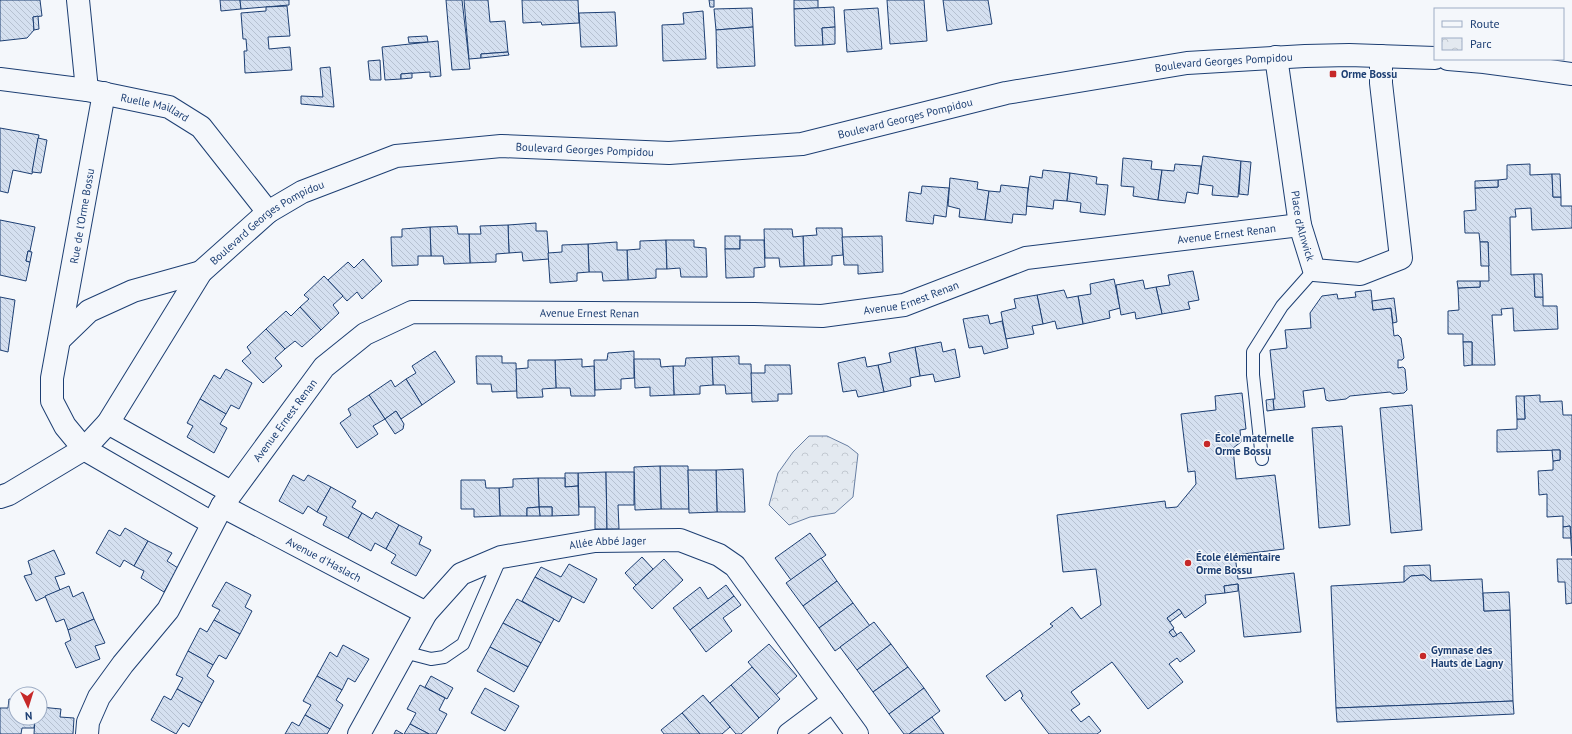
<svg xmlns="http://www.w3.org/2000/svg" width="1572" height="734" font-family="'PT Sans',sans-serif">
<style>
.park{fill:url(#park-crowns);stroke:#687fa3}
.building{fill:url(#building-back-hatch);stroke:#1d3f73}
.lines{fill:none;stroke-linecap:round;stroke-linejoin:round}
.lane-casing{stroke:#1d3f73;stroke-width:14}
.street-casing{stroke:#1d3f73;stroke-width:24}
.secondary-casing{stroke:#1d3f73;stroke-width:24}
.lane{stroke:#f4f7fb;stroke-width:12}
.street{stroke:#f4f7fb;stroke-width:22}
.secondary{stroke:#f4f7fb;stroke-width:22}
.poi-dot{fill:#c62828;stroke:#f4f7fb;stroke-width:1.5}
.labels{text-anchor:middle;stroke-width:3;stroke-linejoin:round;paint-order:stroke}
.street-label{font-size:11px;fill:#1d3f73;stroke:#f4f7fb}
.poi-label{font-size:11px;font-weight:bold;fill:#1d3f73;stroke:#f4f7fb;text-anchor:start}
</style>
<defs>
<pattern id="park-crowns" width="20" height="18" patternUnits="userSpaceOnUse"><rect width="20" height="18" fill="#e3e9f0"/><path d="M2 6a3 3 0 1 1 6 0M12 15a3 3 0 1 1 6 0" fill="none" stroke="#c2c9d1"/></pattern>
<pattern id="building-back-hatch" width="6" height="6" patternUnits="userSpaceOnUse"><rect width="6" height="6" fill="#d5e0f0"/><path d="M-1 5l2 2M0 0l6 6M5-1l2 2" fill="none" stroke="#b6c1d1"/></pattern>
</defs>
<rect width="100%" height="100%" fill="#f4f7fb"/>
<path class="park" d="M809 436H827L848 446 858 454 853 497 835 513 810 517 789 525 769 505 778 473 793 452Z"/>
<g class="building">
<path d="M0 0H40L42 16 33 17 34 30 27 38 0 41Z"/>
<path d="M220 0H240L241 9 221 11Z"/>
<path d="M240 0H289V5L241 9Z"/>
<path d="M446 0H462L470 69 452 70Z"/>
<path d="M464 0H488L490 22 505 21 508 52 481 54V58L469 59Z"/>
<path d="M522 0H578L579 23 542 25 541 22 523 23Z"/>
<path d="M709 0H714V7H710Z"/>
<path d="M794 0H818V8L794 9Z"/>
<path d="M887 0H924L927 41 890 44Z"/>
<path d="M943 0H988L992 24 947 31Z"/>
<path d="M287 6 290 36 268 37 269 49 290 47 292 70 245 73 244 51H247L246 39H243L241 13 266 11V7Z"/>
<path d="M834 7 835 27 822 28 823 45 795 46 794 9Z"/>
<path d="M752 8 753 27 716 30 714 9Z"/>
<path d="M878 8 882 49 847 52 844 10Z"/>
<path d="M703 11 706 59 663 61 662 25 684 24 683 13Z"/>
<path d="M615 12 617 46 581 47 579 13Z"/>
<path d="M38 16 39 29 34 30 33 17Z"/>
<path d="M753 27 755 66 717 68 716 30Z"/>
<path d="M835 27V44L823 45 822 28Z"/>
<path d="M427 36 428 42 409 43 408 37Z"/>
<path d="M438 41 441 76 430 77V72L401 74V79L385 80 382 47Z"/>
<path d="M508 52 509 55 481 58V54Z"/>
<path d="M380 60 381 80H370L368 61Z"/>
<path d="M330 67 334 107 301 104V96L323 97 320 68Z"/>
<path d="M412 73V78L401 79V74Z"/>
<path d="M0 128 39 135 32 174 13 170 8 193 0 191Z"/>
<path d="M38 138 47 140 41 173 32 172Z"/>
<path d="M1203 156 1241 161 1238 197 1212 195 1213 186 1199 184Z"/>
<path d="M1123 158 1152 161 1151 169 1162 170 1158 200 1133 196 1134 187 1121 186Z"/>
<path d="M1241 161 1251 162 1248 195 1239 194Z"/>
<path d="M1175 164 1201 166 1198 194 1187 192 1185 203 1158 200 1162 170 1174 171Z"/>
<path d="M1530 164V175L1552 174 1553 197H1561V206H1572V228L1532 230 1531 208 1515 209 1516 217H1510L1511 275 1534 274 1535 297H1543V306H1557L1558 329 1514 331 1513 308 1501 309 1502 315H1492L1495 365H1472V342H1463V334H1448V311L1459 310 1458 288 1480 287V281H1489L1488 242H1480L1479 233H1465L1464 211 1476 210 1475 188 1498 187V180L1507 179V165Z"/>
<path d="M1043 170 1070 173 1067 201 1054 200 1053 209 1026 206 1030 176 1042 178Z"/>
<path d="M1070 173 1097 177 1096 184 1108 185 1105 215 1080 212 1081 203 1067 201Z"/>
<path d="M1552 174H1560L1561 197H1553Z"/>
<path d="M950 178 978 182 977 189 989 191 985 220 959 217 960 209 948 206Z"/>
<path d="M1498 180V187L1475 188V181Z"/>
<path d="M1001 185 1028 188 1026 215 1013 214 1012 223 985 220 989 191 1000 192Z"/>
<path d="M922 186 949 188 946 217 934 215 933 224 906 221 909 192 921 194Z"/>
<path d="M0 220 35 227 30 251H28L26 261 30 262 26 281 0 275Z"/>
<path d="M536 223V231H547L549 259 523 261 522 252 509 253 508 225Z"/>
<path d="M508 225 509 253 496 254V262L470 263 469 234H481L480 226Z"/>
<path d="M457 226 458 234H469L470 263 444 264 443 256H431L430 227Z"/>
<path d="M430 227 431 256H418V265L392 266 391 237H402V229Z"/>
<path d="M816 228H842L843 255 832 256V265L804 266 803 236 817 235Z"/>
<path d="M764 229H792L793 237 803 236 804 266 780 267 779 258H765Z"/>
<rect x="725" y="236" width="15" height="13"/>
<path d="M882 236 883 272 858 274V265H844L842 237Z"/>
<path d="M666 240 667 269H656V278L628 280 627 250 640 249V241Z"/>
<path d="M666 240H694V247L706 248 707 277H681L680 268 667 269Z"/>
<path d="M740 240H764L765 267 754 268V277L726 278 725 249H740Z"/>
<path d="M617 242V250H627L628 280 603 281 602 272H589L588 244Z"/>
<path d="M1480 242H1488L1489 266H1481Z"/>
<path d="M588 244 589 272 577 273V281L550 283 548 253 562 252V245Z"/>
<path d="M28 251 32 252 30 262 26 261Z"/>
<path d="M363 259 382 281 362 299 357 292 347 301 328 280 348 262 354 268Z"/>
<path d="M1193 271 1199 300 1188 302 1190 309 1162 314 1156 287 1170 285 1168 275Z"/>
<path d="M1534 274H1542L1543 297H1535Z"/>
<path d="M324 276 343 296 333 305 339 313 321 330 300 307 309 299 304 295Z"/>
<path d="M1114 279 1120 308 1109 311 1110 318 1083 324 1078 296 1091 294 1090 284Z"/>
<path d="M1143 280 1145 289 1156 287 1162 314 1136 319 1135 312 1121 315 1116 285Z"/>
<path d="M1457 281H1480V287L1458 288Z"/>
<path d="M1064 290 1067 298 1078 296 1083 324 1057 329 1055 321 1043 324 1037 295Z"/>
<path d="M1371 290 1373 310 1391 308 1394 336 1398 335 1401 338 1404 358 1402 360H1398V368L1403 367 1405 369 1407 390 1404 393 1393 394 1390 392 1350 396 1346 399 1329 401 1326 400 1324 388 1303 391 1305 407 1274 410 1273 399H1275L1270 350 1287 348 1285 330 1311 328 1310 313 1322 296 1337 294 1338 299 1356 297 1355 292Z"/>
<path d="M1037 295 1043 324 1032 326 1034 334 1006 339 1001 312 1016 308 1014 299Z"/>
<path d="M0 297 15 300 8 352 0 350Z"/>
<path d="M1394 298 1397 322 1393 323 1391 308 1373 310 1372 301Z"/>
<path d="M300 307 321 330 302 347 295 341 285 349 266 329 286 311 291 316Z"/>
<path d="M988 315 990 324 1002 321 1008 348 984 354 982 346 969 348 963 319Z"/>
<path d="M266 329 285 349 275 358 282 366 263 383 242 361 251 353 247 347Z"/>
<path d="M941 342 943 352 955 349 960 377 935 382 933 374 920 376 915 347Z"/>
<path d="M1463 342H1472V365L1464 366Z"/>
<path d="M915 347 920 376 910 378 911 386 884 392 878 365 891 362 889 353Z"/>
<path d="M435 351 455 382 422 405 406 379 416 373 412 366Z"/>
<path d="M634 351V378L621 379V389L595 390 594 360H607L608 353Z"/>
<path d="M476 356H502V363H516L517 391 492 392 491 384H477Z"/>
<path d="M739 356V364H751L752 393 726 394 725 385H713L712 357Z"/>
<path d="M712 357 713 385 700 386V394L674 395 673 366H685L686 358Z"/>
<path d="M865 357 867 367 878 365 884 392 858 397 856 390 843 392 838 363Z"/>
<path d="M582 359V367L594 366 595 396H571L570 388H556L555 360Z"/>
<path d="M634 359H660L661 367 673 366 674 395 650 396V387L635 388Z"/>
<path d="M528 360H555L556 388 542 389 543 397 517 398 516 369 528 368Z"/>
<path d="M765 365H790L792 394H778V401L752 402 751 373H765Z"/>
<path d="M226 369 252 383 239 409 231 405 226 414 200 399 214 375 220 379Z"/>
<path d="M406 379 422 405 401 419 396 411 385 419 369 395 391 380 395 387Z"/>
<path d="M1242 393 1246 429 1240 430 1241 442 1233 448 1236 479 1275 475 1284 549 1235 555 1238 579 1294 573 1301 632 1244 637 1238 584 1224 586 1225 593 1205 595 1206 603 1185 618 1179 609 1167 618 1174 628 1169 632 1173 637 1181 632 1195 651 1180 662 1177 658 1169 664 1183 682 1148 709 1112 662 1071 692 1080 704 1071 710 1081 722 1089 716 1101 731 1097 734H1049L1021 698 1023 696 1020 690 1005 701 986 676 1053 626 1050 624 1072 607 1081 619 1101 605 1096 569 1063 572 1057 515 1165 501 1166 508 1177 507 1196 484 1195 471 1188 472 1181 414 1216 410 1215 396Z"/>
<path d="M369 395 385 419 373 426 378 434 357 448 340 423 351 415 348 409Z"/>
<path d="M1540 395V402L1562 401 1563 415H1572V556L1570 526 1563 527V516L1547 517V494L1539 495 1538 471 1553 470V461L1560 460V450L1497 452V430L1517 429V419H1525L1524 396Z"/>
<path d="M1516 396H1524L1525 419H1517Z"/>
<path d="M200 399 226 414 220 424 227 428 214 453 187 437 193 426 187 423Z"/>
<path d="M1273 399 1274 410 1267 411 1266 400Z"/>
<path d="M1412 405 1422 530 1391 533 1380 408Z"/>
<path d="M396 411 404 424 403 429 395 434 385 419Z"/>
<path d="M1342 426 1350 525 1319 528 1312 428Z"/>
<path d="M1552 450H1560V460L1553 461Z"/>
<path d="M660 466H688L689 509H661Z"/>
<path d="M660 466 661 509 635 510 634 467Z"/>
<path d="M743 469 745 512H717L716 470Z"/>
<path d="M688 470H716L717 512 689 513Z"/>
<path d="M606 472 607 529H595V507H579L578 473Z"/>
<path d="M606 472H634V505H618L619 529H607Z"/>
<path d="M565 473H578V486L565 487Z"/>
<path d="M293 475 304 481 308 475 331 487 317 512 308 506 303 514 279 501Z"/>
<path d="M538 478H565V487L578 486 579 515 552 516V507H539Z"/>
<path d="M538 478 539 507 527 508V516H500L499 488 513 487V479Z"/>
<path d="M461 480H485L486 488H499L500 516 474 517V509H461Z"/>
<path d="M331 487 356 501 352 507 362 513 348 538 323 525 327 517 317 512Z"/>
<path d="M539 507H552V516H540Z"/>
<path d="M539 507 540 516H527V508Z"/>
<path d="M376 512 399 525 386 549 375 543 371 551 348 538 362 513 372 519Z"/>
<path d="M399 525 422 537 419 544 431 550 416 576 391 563 396 555 386 549Z"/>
<path d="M1570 526 1571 538H1563V527Z"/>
<path d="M125 528 148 541 134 566 124 560 120 567 96 553 109 530 120 536Z"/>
<path d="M810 533 826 555 791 580 775 558Z"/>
<path d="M148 541 172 553 167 561 178 568 164 592 141 578 144 571 134 566Z"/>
<path d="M54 550 65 574 55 577 60 590 36 601 24 576 32 574 28 561Z"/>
<path d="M642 557 653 569 636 585 625 573Z"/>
<path d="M821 558 837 581 803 606 786 583Z"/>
<path d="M664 559 683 580 652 609 633 588Z"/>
<path d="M1557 559H1572V603L1566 604 1565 582H1558Z"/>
<path d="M569 564 597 579 584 603 535 577 541 567 561 577Z"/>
<path d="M1430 565 1431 581 1424 575 1411 576 1404 582V566Z"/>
<path d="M1424 575 1431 581 1482 579 1484 611 1510 610 1513 701 1336 708 1331 586 1404 582 1411 576Z"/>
<path d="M535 577 572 597 559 622 522 601Z"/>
<path d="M837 581 853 603 819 628 803 606Z"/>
<path d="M226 582 251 595 245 607 252 611 240 634 214 620 220 610 212 606Z"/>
<path d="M1238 584V591L1225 593 1224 586Z"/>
<path d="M726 585 734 596 690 630 673 608 700 587 708 599Z"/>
<path d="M69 586 73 597 83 592 94 619 68 630 64 619 56 622 45 596Z"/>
<path d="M1509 592 1510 610 1484 611 1483 593Z"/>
<path d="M734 596 741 605 723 618 732 631 706 652 690 630Z"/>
<path d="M517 599 554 619 541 643 503 623Z"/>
<path d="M853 603 870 626 835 651 819 628Z"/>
<path d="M1179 609 1182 613 1170 622 1167 618Z"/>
<path d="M94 619 105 643 95 646 100 659 76 668 65 643 71 640 68 630Z"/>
<path d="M214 620 240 634 226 659 219 655 213 665 188 651 200 628 207 632Z"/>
<path d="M874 622 891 644 857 670 840 647Z"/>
<path d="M503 623 541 643 528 667 490 647Z"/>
<path d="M1173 629 1177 635 1173 637 1169 632Z"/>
<path d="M769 644 797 676 776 695 748 662Z"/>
<path d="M891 644 908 667 873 692 857 670Z"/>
<path d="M343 645 369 659 355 682 348 678 342 690 317 676 330 652 337 657Z"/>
<path d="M490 647 528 667 514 692 477 671Z"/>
<path d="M188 651 213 665 207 676 214 681 202 703 177 689 183 678 176 675Z"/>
<path d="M752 667 780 699 759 718 731 685Z"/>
<path d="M908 667 924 688 889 714 873 692Z"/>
<path d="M317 676 342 690 336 700 343 705 330 729 305 715 311 705 303 701Z"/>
<path d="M431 676 453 688 447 699 425 687Z"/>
<path d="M420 685 445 698 439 710 447 714 436 734H429L410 724 416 713 407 709Z"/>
<path d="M731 685 759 718 741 734H736L710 703Z"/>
<path d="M485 688 519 706 505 731 471 713Z"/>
<path d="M924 688 940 711 909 734H904L889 714Z"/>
<path d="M177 689 202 703 189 727 183 723 176 734 151 720 164 696 171 700Z"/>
<path d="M703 695 730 727 722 734H700L682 713Z"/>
<path d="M9 699 16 700V718H35L34 728H22L21 734H0V708H8Z"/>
<path d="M1513 701 1514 714 1337 722 1336 708Z"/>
<path d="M40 707 61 709 60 717 74 718 73 734H34L35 718H40Z"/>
<path d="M682 713 700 734H664L661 730Z"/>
<path d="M305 715 330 729 327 734H285L292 722 299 726Z"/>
<path d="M932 717 944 734H909Z"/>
<path d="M410 724 429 734H404Z"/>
<path d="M396 730 403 734H394Z"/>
</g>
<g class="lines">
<g class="lane-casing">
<g id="lane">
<path d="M1262 459 1253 375V352L1282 306 1314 270"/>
<path d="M404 652 431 659 444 657 463 644 501 557"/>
</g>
</g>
<g class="street-casing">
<g id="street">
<path d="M78 0 87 90"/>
<path id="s1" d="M1276 57 1300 225 1314 270 1360 274 1401 258 1381 83V56"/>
<path id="s2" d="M0 79 87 90 169 107 201 127 268 212"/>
<path d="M104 93 52 378V401L65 426 84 449 212 523"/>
<path d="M60 339 89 311 133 291 201 272"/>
<path d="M108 423 231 492"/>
<path id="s3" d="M222 506 426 613"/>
<path id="s4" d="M87 734 88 722 99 697 123 664 168 610 222 506 324 367 365 334 412 312 754 314 822 316 904 305 1026 258 1300 225"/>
<path id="s5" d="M359 734 426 613 461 574 501 557 595 541 680 540 719 555 735 566 857 734"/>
<path d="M789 734 833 701"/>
</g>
</g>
<g class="secondary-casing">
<g id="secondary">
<path d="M1448 59 1484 62 1572 74"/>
<path id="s6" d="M0 497 9 494 84 449 108 423 201 272 268 212 302 192 396 156 501 146 669 153 802 144 1006 93 1187 63 1305 56 1349 55 1435 58"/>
</g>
</g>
<use href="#lane" class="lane"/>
<use href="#street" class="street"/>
<use href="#secondary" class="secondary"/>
</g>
<g class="poi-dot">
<rect x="1329" y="70" width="8" height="8" rx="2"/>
<circle cx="1207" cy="444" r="4"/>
<circle cx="1188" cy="563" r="4"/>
<circle cx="1423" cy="656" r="4"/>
</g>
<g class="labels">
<g class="street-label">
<text dy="4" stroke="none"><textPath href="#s6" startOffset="1377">Boulevard Georges Pompidou</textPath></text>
<text dy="4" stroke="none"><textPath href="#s2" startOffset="158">Ruelle Maillard</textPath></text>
<text dy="4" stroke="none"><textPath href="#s6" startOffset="1053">Boulevard Georges Pompidou</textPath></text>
<text dy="4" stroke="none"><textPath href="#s6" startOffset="729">Boulevard Georges Pompidou</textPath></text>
<text transform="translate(82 216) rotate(-80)" y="4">Rue de l'Orme Bossu</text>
<text dy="4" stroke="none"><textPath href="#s6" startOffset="393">Boulevard Georges Pompidou</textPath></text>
<text dy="4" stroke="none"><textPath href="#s1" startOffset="171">Place d'Alnwick</textPath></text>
<text dy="4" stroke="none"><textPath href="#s4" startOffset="1370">Avenue Ernest Renan</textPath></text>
<text dy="4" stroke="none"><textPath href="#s4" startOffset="1046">Avenue Ernest Renan</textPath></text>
<text dy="4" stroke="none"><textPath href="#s4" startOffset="722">Avenue Ernest Renan</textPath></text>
<text dy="4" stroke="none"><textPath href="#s4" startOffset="374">Avenue Ernest Renan</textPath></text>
<text dy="4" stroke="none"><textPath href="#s5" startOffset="342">Allée Abbé Jager</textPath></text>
<text dy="4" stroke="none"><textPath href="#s3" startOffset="115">Avenue d'Haslach</textPath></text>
</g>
<g class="poi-label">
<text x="1341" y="78">Orme Bossu</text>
<text x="1215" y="442">École maternelle<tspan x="1215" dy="13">Orme Bossu</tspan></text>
<text x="1196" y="561">École élémentaire<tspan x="1196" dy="13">Orme Bossu</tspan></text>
<text x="1431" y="654">Gymnase des<tspan x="1431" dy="13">Hauts de Lagny</tspan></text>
</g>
</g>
<rect x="1434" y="8" width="130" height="52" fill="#f4f7fb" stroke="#9eadc5"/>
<rect x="1442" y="21" width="20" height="6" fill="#f4f7fb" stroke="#9eadc5"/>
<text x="1470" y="28" font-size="12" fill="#1d3f73">Route</text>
<rect x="1442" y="38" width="20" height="12" fill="url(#park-crowns)" stroke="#9eadc5"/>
<text x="1470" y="48" font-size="12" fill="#1d3f73">Parc</text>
<g transform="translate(28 706) rotate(176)"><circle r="19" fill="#f4f7fb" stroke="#9eadc5"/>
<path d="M0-3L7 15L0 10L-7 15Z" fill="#c62828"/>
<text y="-6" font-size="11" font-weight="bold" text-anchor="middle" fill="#1d3f73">N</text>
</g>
</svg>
